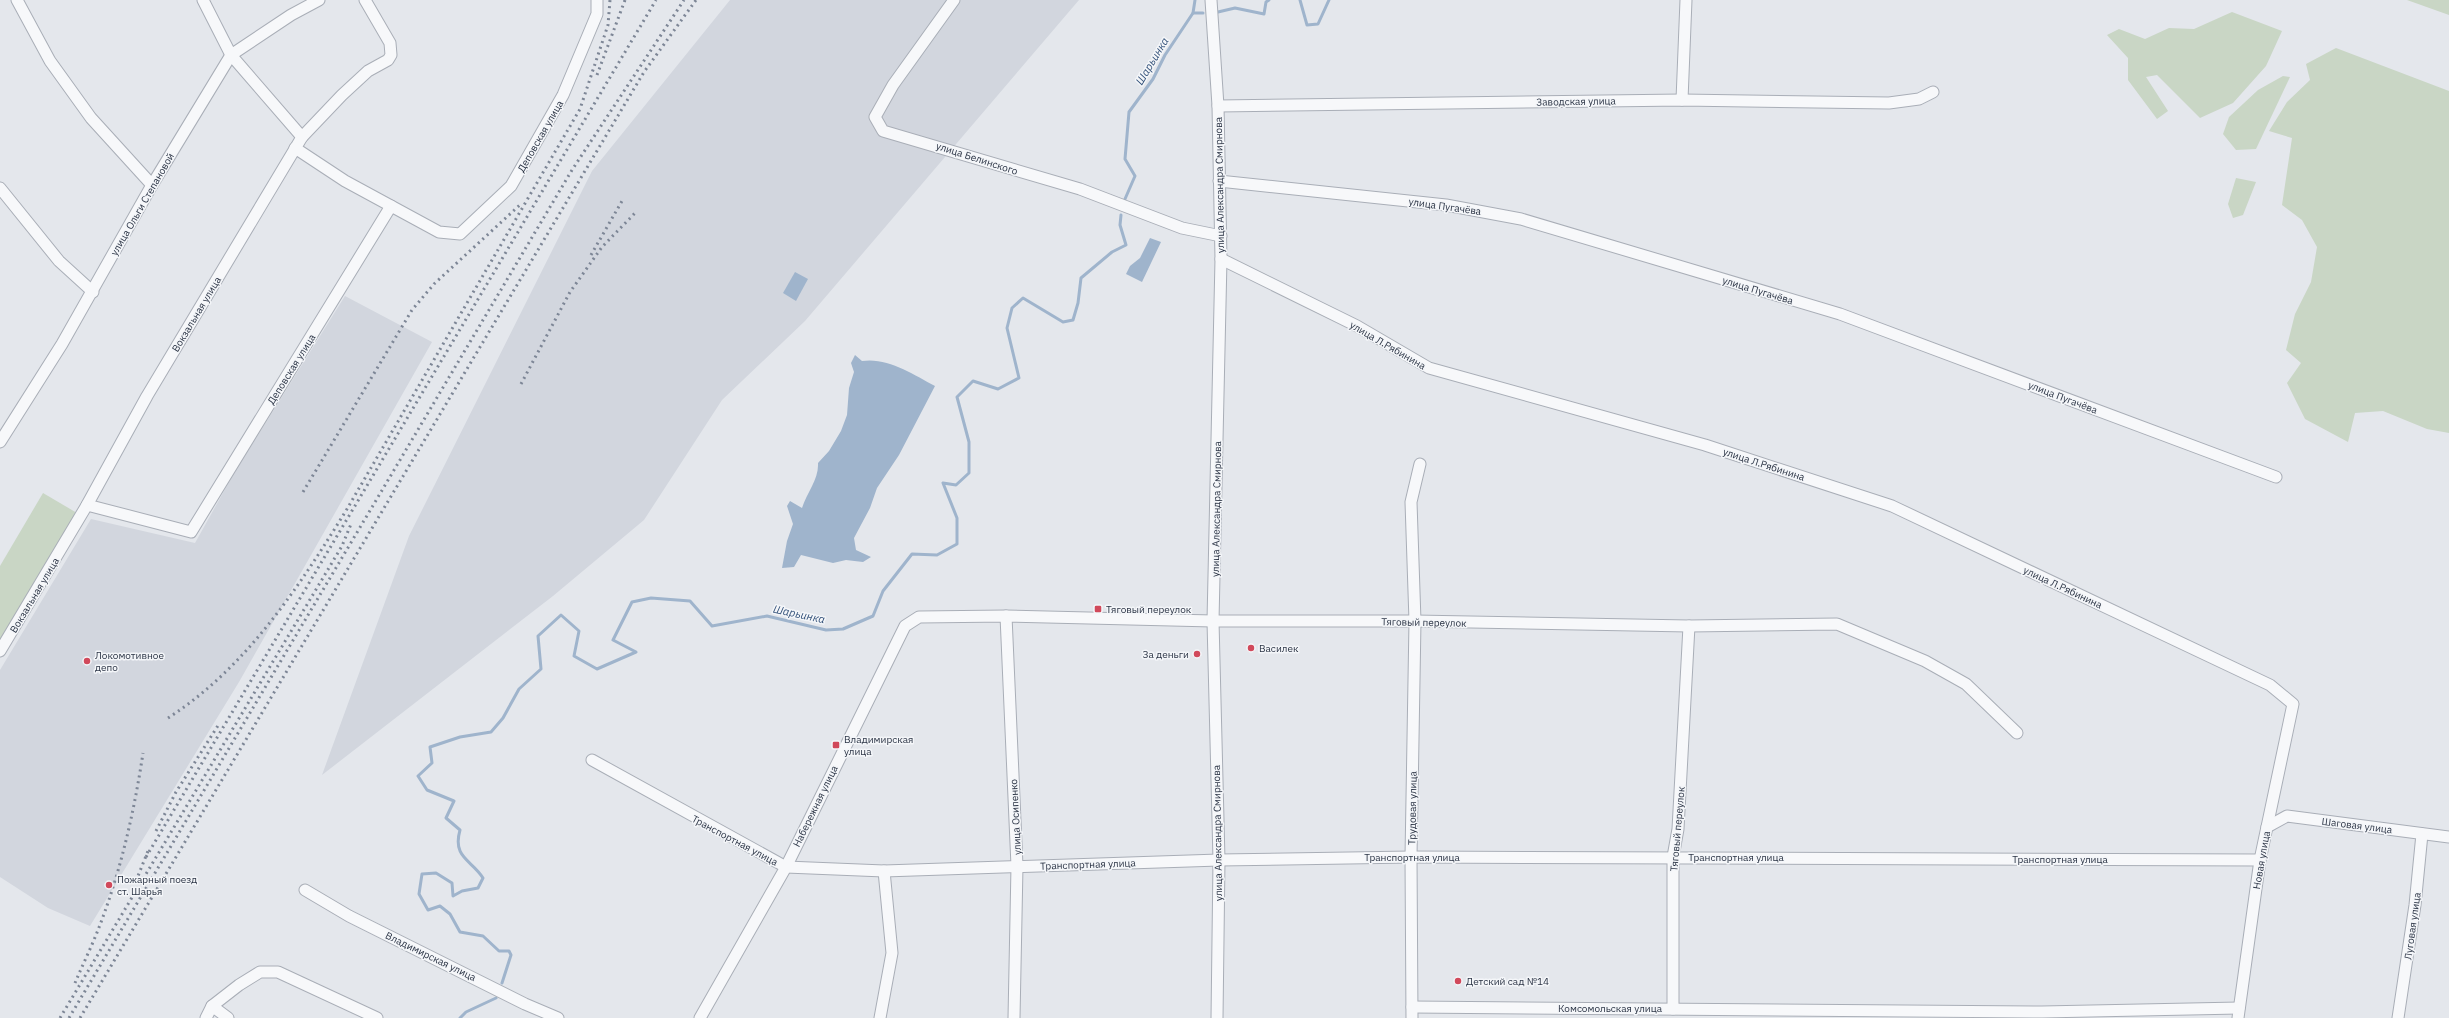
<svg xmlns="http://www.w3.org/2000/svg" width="2449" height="1018" font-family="'IBM Plex Sans',sans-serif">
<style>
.built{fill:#d2d6de}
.green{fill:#c9d6c5}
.water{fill:#9fb4cc}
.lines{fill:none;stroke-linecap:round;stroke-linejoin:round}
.stream{stroke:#9fb4cc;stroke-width:3}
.minor-casing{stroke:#a9aeb7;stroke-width:13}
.minor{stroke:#f7f8fa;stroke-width:11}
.rail{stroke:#7d8696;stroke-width:3;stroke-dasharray:2 4;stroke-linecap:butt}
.poi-dot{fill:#d1495b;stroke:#f4f6f9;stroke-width:1.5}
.labels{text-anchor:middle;stroke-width:3;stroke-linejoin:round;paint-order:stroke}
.street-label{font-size:10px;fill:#2b3445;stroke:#f4f6f9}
.poi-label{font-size:10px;fill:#2b3445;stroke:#f4f6f9;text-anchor:start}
.water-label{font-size:11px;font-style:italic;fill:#34527a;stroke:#f4f6f9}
</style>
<rect width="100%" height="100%" fill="#e4e7ec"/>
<g class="built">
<path d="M730 0H1079L805 321 722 400 644 520 553 596 322 775 409 536 592 171Z"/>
<path d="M345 296 432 342 239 682 90 926 48 908 0 877V670L91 519 195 543 233 475Z"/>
</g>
<g class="green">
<path d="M2407 0H2449V15Z"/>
<path d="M2232 12 2282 31 2266 66 2233 103 2200 118 2157 75 2146 77 2168 111 2157 119 2128 80V58L2107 35 2119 29 2145 39 2169 28 2194 29Z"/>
<path d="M2336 48 2449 91V433L2427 429 2383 411 2355 413 2348 442 2305 419 2287 383 2301 363 2286 350 2295 314 2311 282 2317 247 2302 220 2282 205 2292 138 2269 131 2287 102 2310 80 2306 64Z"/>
<path d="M2283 76 2290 77 2256 149 2236 150 2223 134 2229 117 2258 90Z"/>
<path d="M2236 178 2256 182 2243 215 2233 218 2228 204Z"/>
<path d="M43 493 77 513 0 644V566Z"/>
</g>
<g class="water">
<path d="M1150 238 1161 242 1142 282 1126 274 1130 266 1140 258Z"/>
<path d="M795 272 808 279 796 301 783 293Z"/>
<path d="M855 355 862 361C887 357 913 374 935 386L899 455 877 488 870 508 854 538 856 550 871 557 863 562 846 560 833 563 801 555 794 567 782 568 787 541 793 524 787 506 790 501 802 508C807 492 819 479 818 463L829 451 841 431 847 415 849 388 854 372 851 363Z"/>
</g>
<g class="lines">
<g class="stream">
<path d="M1300 0 1307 25 1318 24 1329 0"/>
<path d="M1218 12 1235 8 1264 14 1266 2 1269 0"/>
<path d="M1193 13H1203"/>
<path d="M1125 199 1135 176 1125 159 1129 112 1153 79 1165 55 1193 13 1195 0"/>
<path d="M502 983 511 955 509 951H499L483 936 460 932 450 914 440 906 428 910 419 894 422 874 436 873 452 883 453 896 462 891 478 888 483 878C472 860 452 858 460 830L446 818 454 801 427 790 418 776 432 763 430 747 460 737 491 732 503 718 519 689 541 669 538 636 561 615 579 631 574 656 597 669 636 652 613 640 632 602 651 598 690 601 712 626 767 616 826 630 843 629 873 616 883 591 912 554 937 555 957 544V518L943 483 956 485 969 473V442L957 397 973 381 998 389 1019 378 1007 328 1012 308 1023 298 1063 322 1073 320 1078 303 1081 278 1112 252 1126 245 1120 225 1121 215"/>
<path d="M460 1018 466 1012 496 998"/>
</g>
<g class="minor-casing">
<g id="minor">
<path d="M17 0 50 61 91 118 152 185"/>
<path d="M203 0 231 55 302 137"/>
<path d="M954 0 893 85 875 117 883 131 1080 189 1182 228 1221 236"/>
<path d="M1211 0 1218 106 1221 259 1213 621 1219 860 1217 1018"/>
<path d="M1682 100 1686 0"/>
<path d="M1218 106 1682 100 1889 103 1919 99 1933 92"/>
<path d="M295 148 345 181 439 232 460 234 511 186 563 95 597 14V0"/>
<path d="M1219 181 1446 205 1521 219 1840 314 2276 477"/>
<path d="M0 188 59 261 93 292"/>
<path d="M1221 259 1357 326 1429 368 1705 445 1892 506 2270 685 2293 704 2260 860 2238 1018"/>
<path d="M0 442 62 344 152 185 231 55 291 15 319 0"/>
<path d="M87 505 191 532 391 206"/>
<path d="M1006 616 1017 866 1014 1018"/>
<path d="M0 651 87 505 147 396 302 137 342 95 368 71 388 60 391 55 390 43 365 0"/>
<path d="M592 760 786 867 884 871 1219 860 1411 857 2260 860"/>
<path d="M2267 827 2287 816 2449 837"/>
<path d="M305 890 349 916 525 1004 558 1018"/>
<path d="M212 1006 228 1018"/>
<path d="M1412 1007 2042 1012 2239 1008"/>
<path d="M1673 1009V857L1678 829 1689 626"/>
<path d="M206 1018 212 1006 239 985 260 972H278L377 1018"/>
<path d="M700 1018 786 867 905 626 919 617 1006 616 1213 621H1415L1689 626 1837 624 1925 661 1966 684 2017 733"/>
<path d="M880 1018 892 953 884 871"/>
<path d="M1412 1018 1411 857 1415 621 1411 502 1420 464"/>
<path d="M2398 1018 2415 905 2422 834"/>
</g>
</g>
<use href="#minor" class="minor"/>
<g class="rail">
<path d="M597 75 625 0"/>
<path d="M591 255 622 201"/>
<path d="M521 384 570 292 602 247 637 211"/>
<path d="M303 492 412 310 434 284 522 203"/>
<path d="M168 718C246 668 299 587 347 509L580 109 608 25 610 0"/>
<path d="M156 831 176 792 219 724"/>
<path d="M146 857 656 0"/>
<path d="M136 881 148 851"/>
<path d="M75 983C82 966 91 948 98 930 120 874 134 813 143 753"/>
<path d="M60 1018 342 546 351 524"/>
<path d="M69 1018 572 170 684 0"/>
<path d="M80 1018 644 72 696 0"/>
</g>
</g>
<g class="poi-dot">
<rect x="1094" y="605" width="8" height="8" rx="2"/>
<circle cx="1251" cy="648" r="4"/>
<circle cx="1197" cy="654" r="4"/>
<circle cx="87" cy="661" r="4"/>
<rect x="832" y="741" width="8" height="8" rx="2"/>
<circle cx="109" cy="885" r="4"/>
<circle cx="1458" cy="981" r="4"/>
</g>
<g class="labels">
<g class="street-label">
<text transform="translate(1576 101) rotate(-1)" y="4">Заводская улица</text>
<text transform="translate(540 136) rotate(-60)" y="4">Деповская улица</text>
<text transform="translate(977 158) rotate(18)" y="4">улица Белинского</text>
<text transform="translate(1219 185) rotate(-91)" y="4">улица Александра Смирнова</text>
<text transform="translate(142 204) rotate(-60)" y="4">улица Ольги Степановой</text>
<text transform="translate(1445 206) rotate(8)" y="4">улица Пугачёва</text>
<text transform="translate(1758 290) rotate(17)" y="4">улица Пугачёва</text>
<text transform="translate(196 314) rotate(-59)" y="4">Вокзальная улица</text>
<text transform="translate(1388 345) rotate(30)" y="4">улица Л.Рябинина</text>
<text transform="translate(291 369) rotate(-58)" y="4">Деповская улица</text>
<text transform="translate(2063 397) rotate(21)" y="4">улица Пугачёва</text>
<text transform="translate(1764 464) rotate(18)" y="4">улица Л.Рябинина</text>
<text transform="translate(1216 509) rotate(-89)" y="4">улица Александра Смирнова</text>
<text transform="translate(2063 587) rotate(25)" y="4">улица Л.Рябинина</text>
<text transform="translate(34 595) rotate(-59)" y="4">Вокзальная улица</text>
<text transform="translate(1424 622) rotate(1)" y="4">Тяговый переулок</text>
<text transform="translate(815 806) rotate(-64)" y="4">Набережная улица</text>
<text transform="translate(1412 808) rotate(-89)" y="4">Трудовая улица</text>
<text transform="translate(1015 817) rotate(-93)" y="4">улица Осипенко</text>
<text transform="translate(2357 825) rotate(7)" y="4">Шаговая улица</text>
<text transform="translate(1677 829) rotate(-85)" y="4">Тяговый переулок</text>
<text transform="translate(1217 833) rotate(-91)" y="4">улица Александра Смирнова</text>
<text transform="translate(735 840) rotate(28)" y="4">Транспортная улица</text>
<text x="1412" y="861">Транспортная улица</text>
<text x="1736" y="861">Транспортная улица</text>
<text x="2060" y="863">Транспортная улица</text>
<text transform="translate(2261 860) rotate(-80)" y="4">Новая улица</text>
<text transform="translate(1088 864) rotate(-2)" y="4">Транспортная улица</text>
<text transform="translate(2412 926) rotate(-82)" y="4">Луговая улица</text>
<text transform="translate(431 956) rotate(26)" y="4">Владимирская улица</text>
<text x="1610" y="1012">Комсомольская улица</text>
</g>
<g class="poi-label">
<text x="1106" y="613">Тяговый переулок</text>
<text x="1259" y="652">Василек</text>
<text x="1189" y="658" text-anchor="end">За деньги</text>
<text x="95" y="659">Локомотивное<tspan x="95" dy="12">депо</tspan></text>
<text x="844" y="743">Владимирская<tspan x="844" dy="12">улица</tspan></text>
<text x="117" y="883">Пожарный поезд<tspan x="117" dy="12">ст. Шарья</tspan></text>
<text x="1466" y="985">Детский сад №14</text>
</g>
<g class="water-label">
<text transform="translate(1152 61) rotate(-59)" y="4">Шарьинка</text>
<text transform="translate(799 614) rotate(12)" y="4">Шарьинка</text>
</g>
</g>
</svg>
